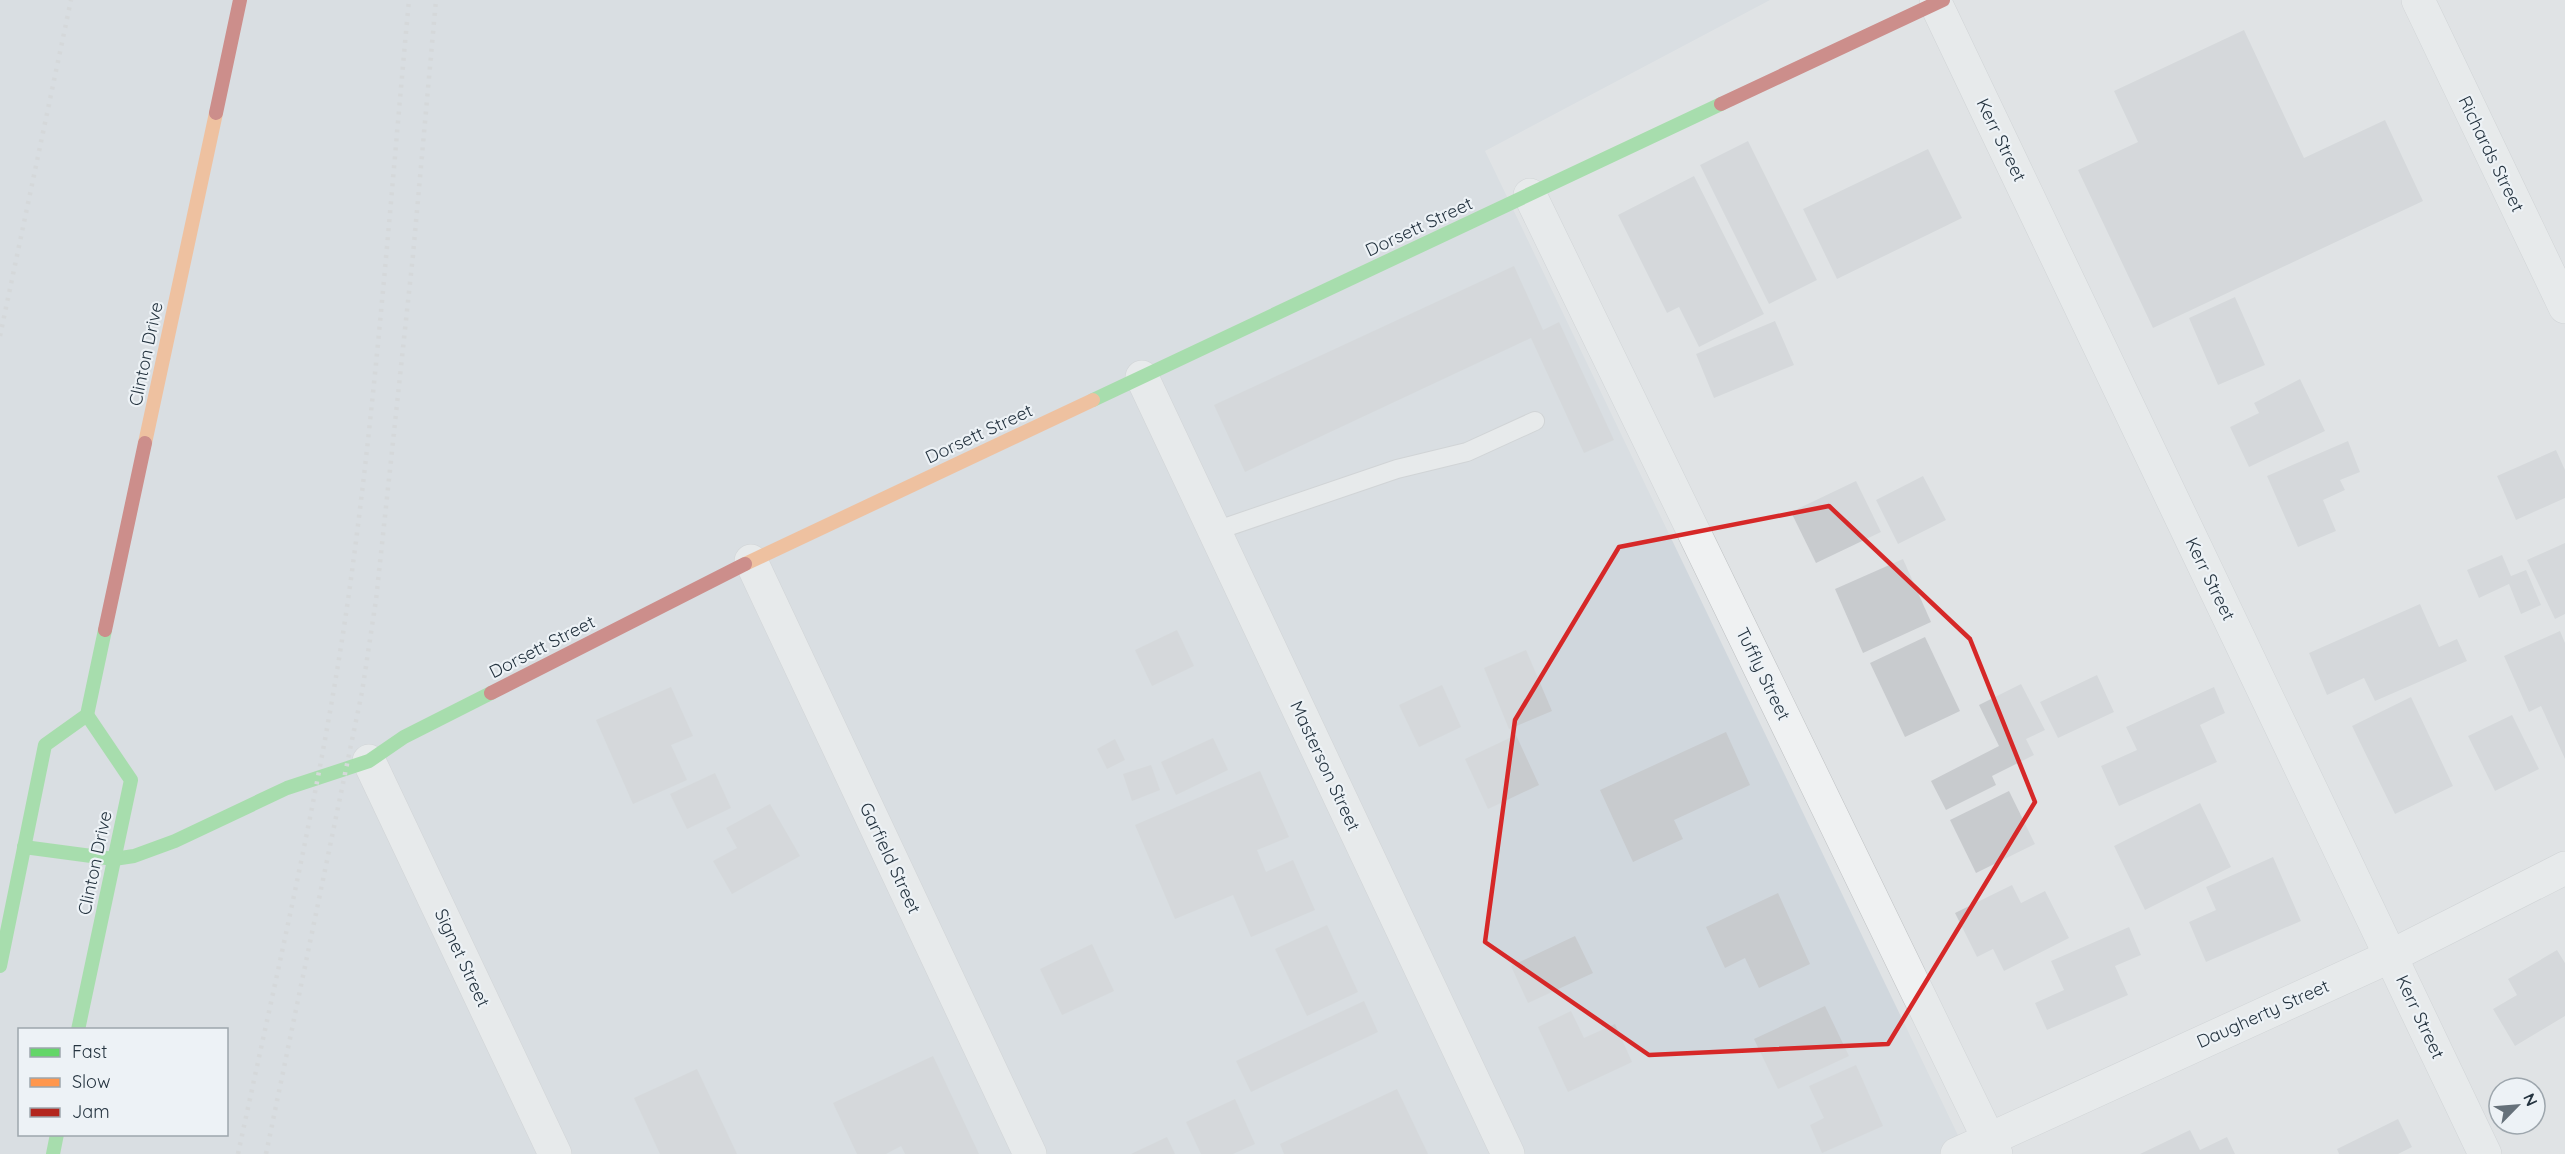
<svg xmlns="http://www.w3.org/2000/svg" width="2565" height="1154" font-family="Quicksand,sans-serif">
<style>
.built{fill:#d0d7dd;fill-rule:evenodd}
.building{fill:#c8cbce}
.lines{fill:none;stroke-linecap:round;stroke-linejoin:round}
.lane-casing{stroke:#bec1c3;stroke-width:20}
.street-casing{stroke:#bec1c3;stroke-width:34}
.lane{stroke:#eff1f2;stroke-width:18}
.street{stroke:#eff1f2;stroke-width:33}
.fast{stroke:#63d668;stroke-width:14}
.slow{stroke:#ff974d;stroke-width:14}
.jam{stroke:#b3261e;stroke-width:14}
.rail{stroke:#c8cbcd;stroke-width:4.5;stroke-dasharray:3 6;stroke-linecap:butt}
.marked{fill:none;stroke:#d62828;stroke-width:4.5;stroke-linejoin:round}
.labels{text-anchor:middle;stroke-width:4.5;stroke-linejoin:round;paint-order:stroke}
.street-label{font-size:18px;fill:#253440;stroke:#edf2f6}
</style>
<rect width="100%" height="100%" fill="#e0e3e5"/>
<path class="built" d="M0 0H1770L1485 151 1967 1154H0ZM20 1030H226V1134H20Z"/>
<g class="building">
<path d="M2244 30 2304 158 2385 120 2423 201 2153 328 2078 170 2138 142 2114 91Z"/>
<path d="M1748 141 1817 280 1769 304 1700 165Z"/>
<path d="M1928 149 1962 218 1837 279 1803 209Z"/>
<path d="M1694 176 1764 314 1699 347 1679 307 1667 313 1618 215Z"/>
<path d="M1514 266 1543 330 1559 322 1614 440 1584 453 1531 338 1245 472 1214 405Z"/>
<path d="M2235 297 2265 365 2218 385 2189 318Z"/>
<path d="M1775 321 1794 365 1714 398 1696 354Z"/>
<path d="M2300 379 2325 431 2249 467 2230 427 2259 413 2254 403Z"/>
<path d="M2348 441 2360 472 2340 480 2345 490 2323 500 2336 531 2298 547 2267 476Z"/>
<path d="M2556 450 2565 470V498L2516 520 2497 476Z"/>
<path d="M1923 476 1946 520 1898 544 1876 500Z"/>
<path d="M1856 481 1881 532 1816 563 1791 512Z"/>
<path d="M2565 543V614L2555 619 2527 560Z"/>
<path d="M2502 555 2511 576 2526 570 2541 605 2521 614 2509 584 2479 598 2467 570Z"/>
<path d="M1903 559 1931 622 1863 653 1835 589Z"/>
<path d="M2420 604 2439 647 2457 639 2467 661 2375 701 2364 678 2327 695 2309 653Z"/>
<path d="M1177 630 1194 666 1152 686 1135 650Z"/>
<path d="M2560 631 2565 643V759L2541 706 2529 712 2504 656Z"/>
<path d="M1925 637 1960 711 1905 737 1870 663Z"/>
<path d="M1526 650 1552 711 1509 729 1484 668Z"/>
<path d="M2097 675 2114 712 2058 738 2040 702Z"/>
<path d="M2021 684 2045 730 2026 739 2034 755 1992 776 1996 785 1946 810 1931 781 1999 746 1979 705Z"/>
<path d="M1442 685 1461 727 1419 747 1399 705Z"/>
<path d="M671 687 693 736 671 745 687 780 633 804 596 720Z"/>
<path d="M2214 687 2225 713 2200 725 2217 762 2119 806 2101 766 2137 750 2126 727Z"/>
<path d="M2411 697 2453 786 2395 814 2352 726Z"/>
<path d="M2512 715 2539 769 2495 791 2468 736Z"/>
<path d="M1726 732 1750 785 1674 820 1683 839 1633 862 1600 790Z"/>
<path d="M1516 735 1539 785 1488 809 1465 759Z"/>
<path d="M1213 738 1228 770 1176 795 1161 762Z"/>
<path d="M1115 739 1125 760 1107 769 1097 749Z"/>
<path d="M1151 765 1160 790 1132 801 1123 774Z"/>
<path d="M1260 771 1289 837 1257 850 1266 872 1293 860 1315 910 1251 937 1233 895 1175 919 1135 825Z"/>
<path d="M715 773 731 808 687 829 670 794Z"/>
<path d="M2009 791 2035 844 1976 873 1950 820Z"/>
<path d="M2200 803 2231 867 2145 910 2114 846Z"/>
<path d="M770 804 800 856 732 894 713 861 737 848 726 828Z"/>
<path d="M2273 857 2301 921 2206 962 2189 922 2216 910 2206 887Z"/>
<path d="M2012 885 2021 903 2045 891 2069 938 2004 971 1993 949 1977 957 1955 913Z"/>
<path d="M1778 893 1810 964 1759 988 1745 958 1725 968 1706 927Z"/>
<path d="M1327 925 1358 992 1307 1016 1275 949Z"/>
<path d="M2129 927 2141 955 2115 966 2128 995 2047 1030 2035 1003 2064 990 2051 961Z"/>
<path d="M1575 936 1593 973 1528 1003 1511 966Z"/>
<path d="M1092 944 1114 991 1062 1015 1040 969Z"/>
<path d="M2557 950 2565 963V1016L2515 1046 2493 1009 2517 995 2508 979Z"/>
<path d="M1364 1001 1378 1032 1251 1092 1236 1061Z"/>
<path d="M1825 1006 1849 1056 1778 1089 1754 1039Z"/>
<path d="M1571 1011 1584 1038 1615 1024 1632 1062 1568 1092 1538 1027Z"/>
<path d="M933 1056 979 1154H905L901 1146 886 1154H857L833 1103Z"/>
<path d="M1856 1065 1883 1126 1822 1153 1810 1125 1824 1118 1809 1086Z"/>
<path d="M697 1069 737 1154H660L634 1098Z"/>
<path d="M1397 1089 1428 1154H1284L1280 1144Z"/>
<path d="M1235 1099 1255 1144 1233 1154H1201L1186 1122Z"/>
<path d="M2398 1119 2412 1147 2398 1154H2339L2337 1149Z"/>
<path d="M2190 1130 2200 1150 2227 1137 2235 1154H2140Z"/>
<path d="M1167 1137 1175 1154H1131Z"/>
</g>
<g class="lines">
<g class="lane-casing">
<path id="lane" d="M1215 531 1397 469 1467 452 1535 421"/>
</g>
<g class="street-casing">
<g id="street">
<path d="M2418 0 2565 307"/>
<path d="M1936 4 2485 1154"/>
<path d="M1530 195 1996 1154"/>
<path d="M1142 377 1508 1154"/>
<path d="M751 561 1030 1154"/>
<path d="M369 761 555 1154"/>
<path d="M1957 1154 2391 956 2565 868"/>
</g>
</g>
<use href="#lane" class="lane"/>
<use href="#street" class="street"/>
<g class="fast">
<path d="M1093 400 1721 104"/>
<path d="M24 847 114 859 134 856 175 841 287 788 369 761 404 737 491 693"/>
<path d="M0 966 45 745 87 715 105 630"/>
<path d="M78 1030 131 780 87 715"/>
<path d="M53 1154 57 1134"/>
</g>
<g class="slow">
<path d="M145 443 216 113"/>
<path d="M745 564 1093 400"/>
</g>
<g class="jam">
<path d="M1721 104 1943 0"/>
<path d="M216 113 240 0"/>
<path d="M105 630 145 443"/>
<path d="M491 693 745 564"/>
</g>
<g class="rail">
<path d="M0 336 71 0"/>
<path d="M238 1154C277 972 320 791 347 607 376 406 390 202 409 0"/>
<path d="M266 1154 362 692 376 600 413 255 436 0"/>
</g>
</g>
<path d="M0 0H2565V1154H0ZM1829 506 1970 639 2035 802 1888 1044 1649 1055 1485 942 1515 720 1619 547Z" fill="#e0e3e5" fill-opacity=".55" fill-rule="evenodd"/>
<path class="marked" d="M1829 506 1970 639 2035 802 1888 1044 1649 1055 1485 942 1515 720 1619 547Z"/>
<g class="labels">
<g class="street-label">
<text transform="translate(2001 140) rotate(64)" y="6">Kerr Street</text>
<text transform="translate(2491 154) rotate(64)" y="6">Richards Street</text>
<text transform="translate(1419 227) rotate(-25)" y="6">Dorsett Street</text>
<text transform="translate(146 354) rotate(-78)" y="6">Clinton Drive</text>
<text transform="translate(979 434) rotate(-25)" y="6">Dorsett Street</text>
<text transform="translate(2210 579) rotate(64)" y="6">Kerr Street</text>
<text transform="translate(542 647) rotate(-27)" y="6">Dorsett Street</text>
<text transform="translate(1763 674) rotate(64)" y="6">Tuffly Street</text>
<text transform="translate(1325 766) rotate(65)" y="6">Masterson Street</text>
<text transform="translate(890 858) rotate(65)" y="6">Garfield Street</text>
<text transform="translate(95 863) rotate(-78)" y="6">Clinton Drive</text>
<text transform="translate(462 958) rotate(65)" y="6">Signet Street</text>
<text transform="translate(2263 1014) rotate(-24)" y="6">Daugherty Street</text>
<text transform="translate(2420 1017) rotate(65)" y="6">Kerr Street</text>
</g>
</g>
<rect x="18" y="1028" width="210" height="108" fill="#edf2f6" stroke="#9da6ad" stroke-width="1.5"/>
<rect x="30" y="1048" width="30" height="9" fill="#63d668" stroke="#9da6ad" stroke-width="1.5"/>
<text x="72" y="1058" font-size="18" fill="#253440">Fast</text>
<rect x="30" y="1078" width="30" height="9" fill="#ff974d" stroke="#9da6ad" stroke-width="1.5"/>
<text x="72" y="1088" font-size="18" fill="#253440">Slow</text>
<rect x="30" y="1108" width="30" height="9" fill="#b3261e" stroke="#9da6ad" stroke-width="1.5"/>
<text x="72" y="1118" font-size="18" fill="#253440">Jam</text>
<g transform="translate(2517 1106) rotate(65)"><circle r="28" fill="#edf2f6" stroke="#9da6ad" stroke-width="1.5"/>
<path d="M0-4.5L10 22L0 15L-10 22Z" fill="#66717a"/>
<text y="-9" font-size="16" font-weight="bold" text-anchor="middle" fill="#253440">N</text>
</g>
</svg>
